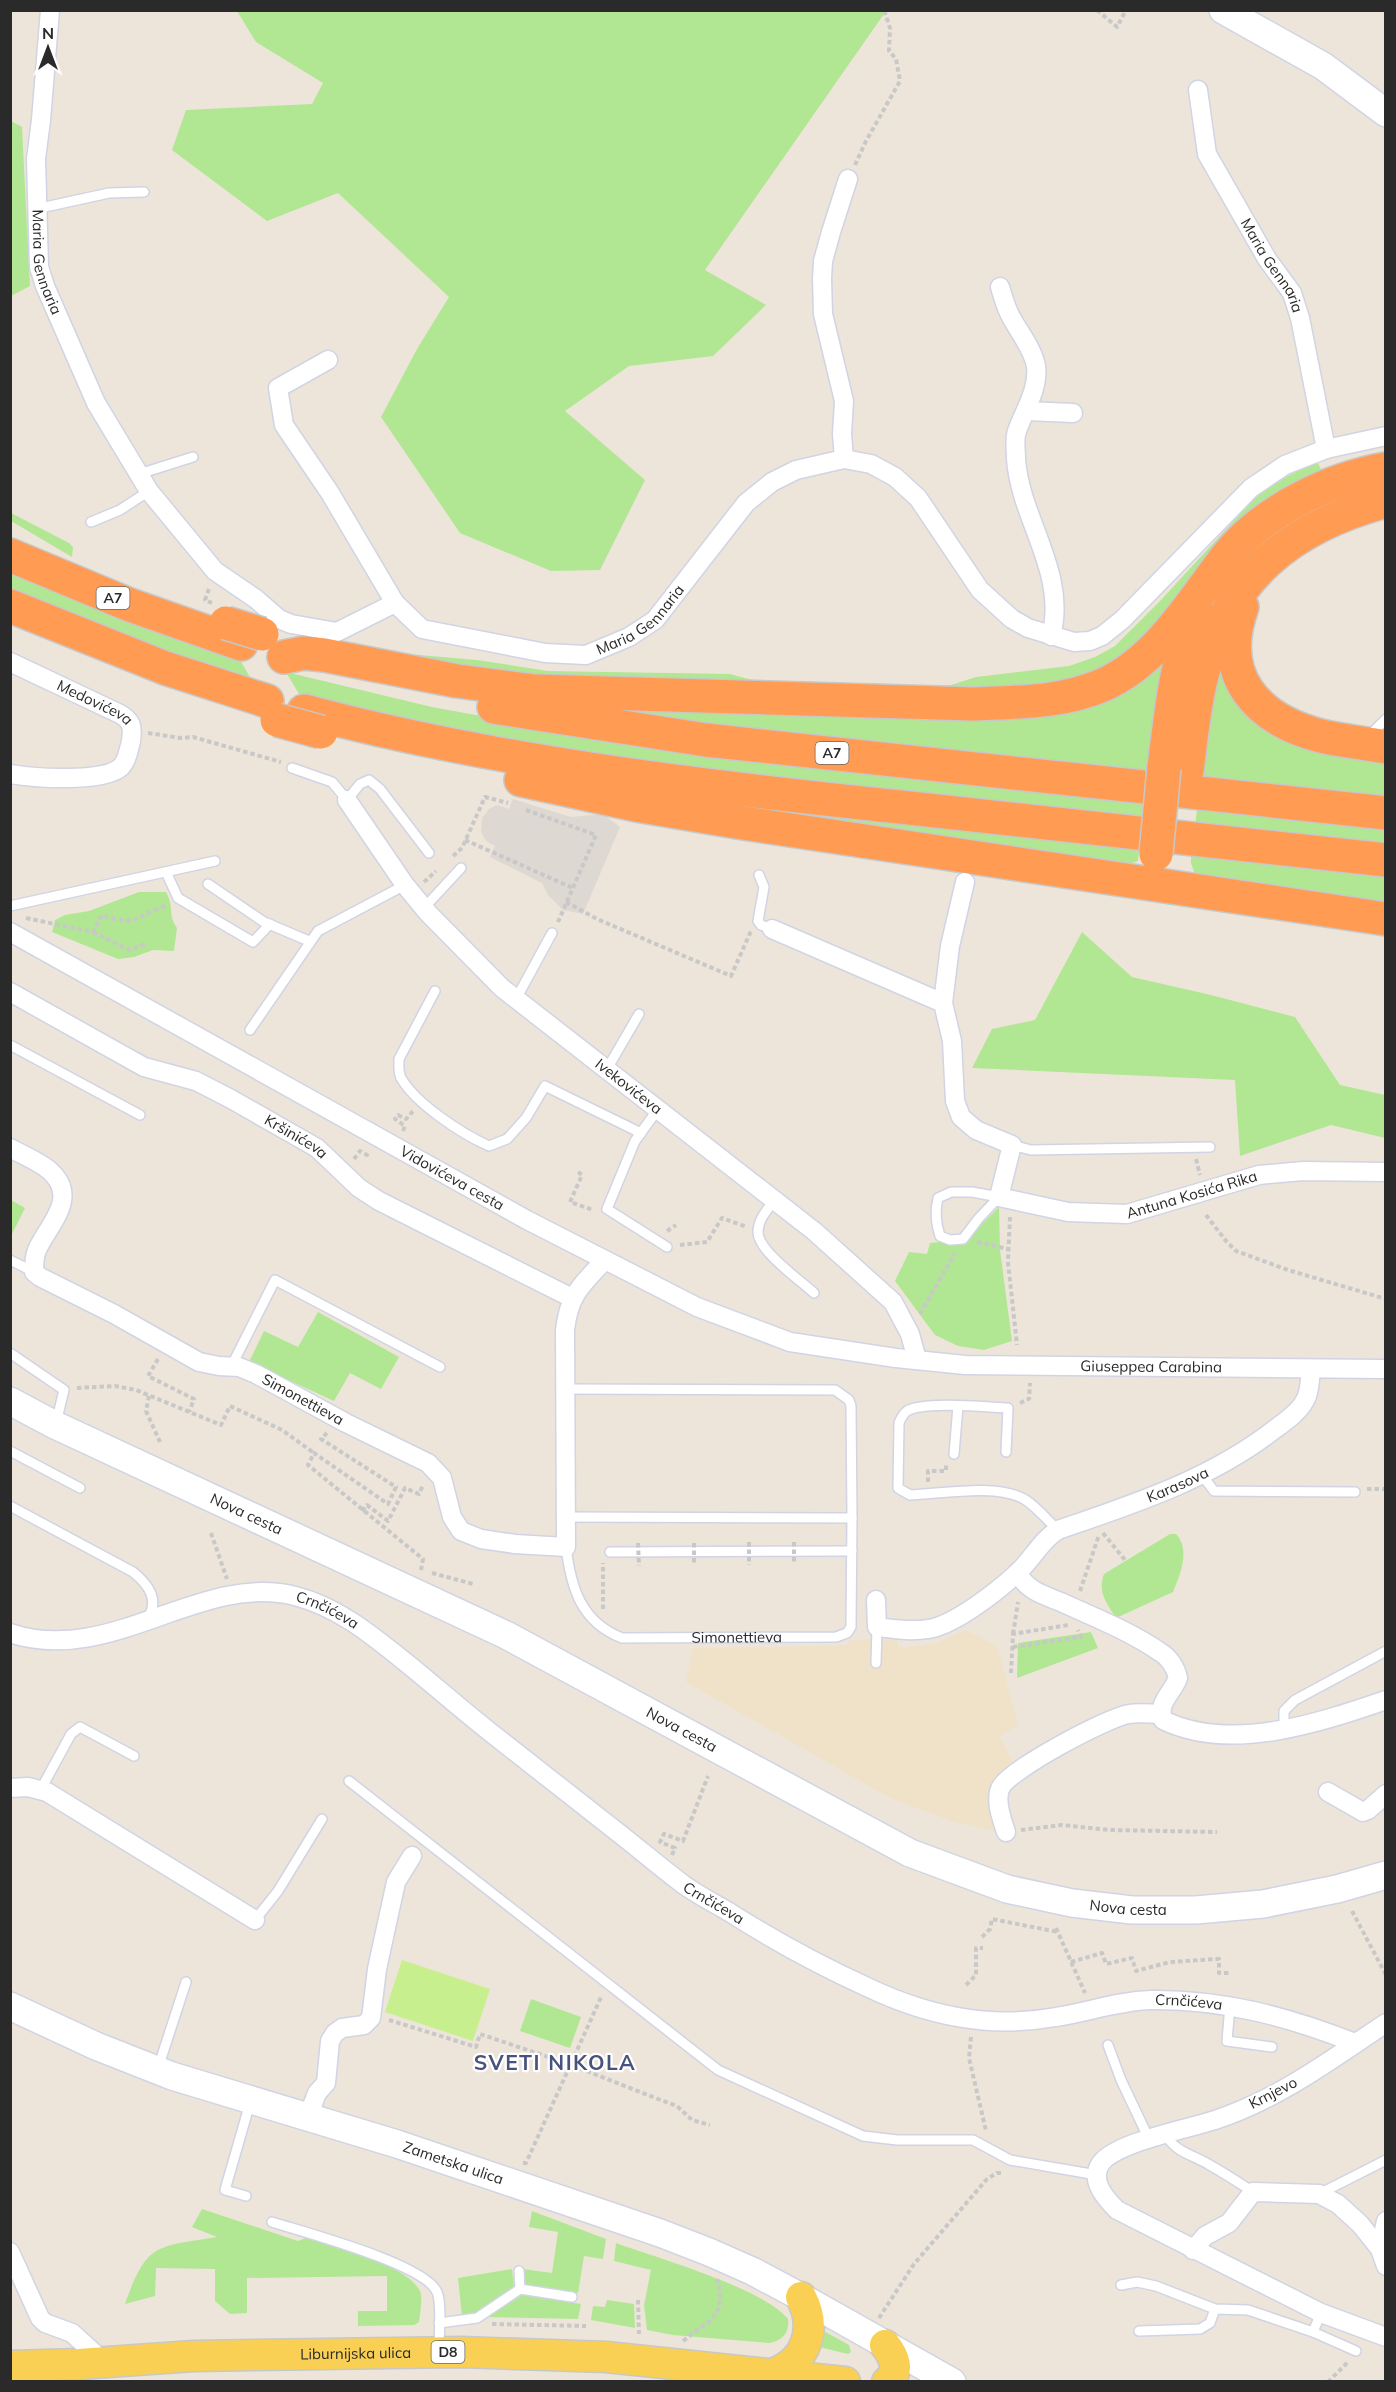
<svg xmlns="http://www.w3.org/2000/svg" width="1396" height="2392" font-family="Mulish,sans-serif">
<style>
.education{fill:#f0e2c9}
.green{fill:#b1e793}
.pitch{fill:#c8ef8e}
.plaza{fill:#ddd8d2}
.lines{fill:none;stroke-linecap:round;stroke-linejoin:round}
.lane-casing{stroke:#d0d4e4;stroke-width:12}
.street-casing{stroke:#d0d4e4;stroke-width:21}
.secondary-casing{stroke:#d0d4e4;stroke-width:30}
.primary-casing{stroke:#c8c8c8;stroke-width:33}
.highway-casing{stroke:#c8c8c8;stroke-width:36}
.path{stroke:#c8c8c8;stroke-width:4;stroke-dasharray:4.5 3;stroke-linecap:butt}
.lane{stroke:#fff;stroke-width:9}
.street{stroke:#fff;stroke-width:18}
.secondary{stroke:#fff;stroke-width:27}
.primary{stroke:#f9d053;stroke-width:30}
.highway{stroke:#ff9b53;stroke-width:33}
.highway-bridge-casing{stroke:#c8c8c8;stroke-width:36;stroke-linecap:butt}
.path-bridge{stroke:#c8c8c8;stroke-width:4;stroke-dasharray:4.5 3;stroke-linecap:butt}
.highway-bridge{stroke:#ff9b53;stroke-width:33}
.labels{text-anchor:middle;stroke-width:4.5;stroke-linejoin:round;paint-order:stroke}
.shield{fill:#fff;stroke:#6a6a6a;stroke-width:1.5}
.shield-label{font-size:14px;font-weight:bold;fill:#2a2a2a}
.street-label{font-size:15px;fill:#2a2a2a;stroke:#fff}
.district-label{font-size:21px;font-weight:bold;letter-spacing:1.5px;fill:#47527d;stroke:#fff}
</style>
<rect width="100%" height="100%" fill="#ede5da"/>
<path class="education" d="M966 1630 997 1646 1018 1725 1000 1736 1015 1767 994 1782 989 1790V1803L994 1830 957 1823 892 1799 686 1682 693 1648 767 1647 768 1649 774 1648V1647L847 1645V1641L897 1637 898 1648 933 1644Z"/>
<g class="green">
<path d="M237 11H886L705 270 766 305 713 356 629 366 565 411 645 480 600 570 551 571 460 533 381 417 417 349 449 297 338 193 267 221 172 150 186 110 312 104 323 83 256 42Z"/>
<path d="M11 121 22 127 30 286 11 296Z"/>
<path d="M1317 461 1326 480 1159 628 1084 684 929 692 976 677 1069 666 1095 657 1115 646 1162 599 1263 489Z"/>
<path d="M11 513 69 543 73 547 72 557 11 521Z"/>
<path d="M11 567 239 658 251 679 247 682 11 591Z"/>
<path d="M385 652 477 660 548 671 730 674 792 691 592 686 367 653Z"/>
<path d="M1165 653 1147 774 593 711 594 704 1024 713Z"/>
<path d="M1220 664 1234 695 1385 754V798L1200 778 1213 672Z"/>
<path d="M286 672 432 707 520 723 1144 798 1142 820 625 762 392 719 299 694Z"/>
<path d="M675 794 814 815 1136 849V851L1139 852 1138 861 1109 871Z"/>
<path d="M1198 803 1385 824V845L1195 825Z"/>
<path d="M1191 855 1385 877V909L1199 878 1200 874 1194 872 1191 863Z"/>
<path d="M139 892H166C175 908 167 913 177 928L174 951 153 950 134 957 118 959 52 932 55 920 65 915 89 911Z"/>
<path d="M1082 932 1132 977 1211 995 1295 1017 1340 1085 1385 1095V1138L1331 1125 1240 1156 1235 1080 972 1068 992 1029 1035 1020Z"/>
<path d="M11 1200 25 1208 11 1236Z"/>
<path d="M999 1207 1000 1250 1012 1341 984 1350 958 1346 935 1335 895 1281 909 1252 927 1254 930 1243 958 1240 985 1221Z"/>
<path d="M318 1312 399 1357 381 1389 350 1373 334 1401 249 1362 264 1331 298 1347Z"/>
<path d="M1170 1534H1176C1191 1550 1180 1575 1173 1592L1116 1618C1107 1603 1097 1592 1104 1574Z"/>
<path d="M1091 1632 1098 1648 1017 1678 1018 1643Z"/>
<path d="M531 1999 581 2017 570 2048 520 2031Z"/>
<path d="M202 2209 298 2241 306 2238C331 2246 414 2266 421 2294 422 2302 420 2314 419 2322L414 2325 358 2326V2311H387V2276L247 2278V2313L230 2314 215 2301V2269L156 2268 155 2296 125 2304C147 2242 156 2247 217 2237L192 2227Z"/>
<path d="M532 2211 606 2239 603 2259 584 2256 578 2293 524 2285 523 2269 552 2273 558 2232 529 2227Z"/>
<path d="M616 2243C657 2258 763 2288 788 2319 790 2333 782 2341 769 2343L673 2335 647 2330 644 2305 651 2270 614 2261Z"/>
<path d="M512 2269 514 2287 474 2314 462 2316 458 2278Z"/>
<path d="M522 2295 581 2304 578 2319 488 2317Z"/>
<path d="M607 2300 634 2304 635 2328 591 2320 593 2306 605 2307Z"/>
<path d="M822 2330 849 2345 851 2352 848 2354 823 2348 820 2346Z"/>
</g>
<path class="pitch" d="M402 1960 490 1989 473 2041 385 2012Z"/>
<path class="plaza" d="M513 799 571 817 603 814 620 827 583 914 563 910 548 895 542 883 490 857 495 846 486 841 481 832 482 818 489 809 497 805 509 809Z"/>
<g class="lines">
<g class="lane-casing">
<g id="lane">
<path d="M36 209 109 193 144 192"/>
<path d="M139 474 193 457"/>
<path d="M91 522 120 510 149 491"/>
<path d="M1369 736 1386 719"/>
<path d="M292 768 332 782 347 800 360 784 369 780 380 789 429 853"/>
<path d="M166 872 178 898 253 942 270 924"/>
<path d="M759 875 764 887 758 921 761 925 772 929"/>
<path d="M208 884 264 922 309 941"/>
<path d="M10 906 215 861"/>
<path d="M424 908 461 868"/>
<path d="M435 991 399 1059C399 1066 398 1072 401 1078 416 1104 462 1134 489 1146L507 1139 526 1118 545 1086 641 1133"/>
<path d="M516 999 552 933"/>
<path d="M250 1030 318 931 405 885"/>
<path d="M10 1045 140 1115"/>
<path d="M607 1069 639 1014"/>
<path d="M658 1109 635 1141 607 1209 667 1247"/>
<path d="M1012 1145 1031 1150 1210 1147"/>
<path d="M951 1192H972L999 1197 979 1218 963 1239 950 1240 940 1236C936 1224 935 1210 938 1198Z"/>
<path d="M775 1199C768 1209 758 1219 758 1232 758 1251 800 1280 814 1293"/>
<path d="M10 1260 34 1272"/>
<path d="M10 1353 64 1390 56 1423"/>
<path d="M231 1367 275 1280 440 1367"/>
<path d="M565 1389 835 1390 849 1400 851 1406 852 1518 566 1517"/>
<path d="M10 1451 80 1488"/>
<path d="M1006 1452 1008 1408C985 1407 925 1401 907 1411 903 1414 901 1418 899 1423L898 1488 910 1495C941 1494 996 1483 1024 1499 1036 1506 1047 1520 1058 1530"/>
<path d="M954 1454 958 1406"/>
<path d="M1202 1475 1214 1491 1355 1492"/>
<path d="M10 1506 133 1572C149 1585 160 1601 147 1619"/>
<path id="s1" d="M566 1547C571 1588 581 1622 622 1638L836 1637 847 1633 851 1627 852 1518"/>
<path d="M610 1552 852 1551"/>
<path d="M876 1663 877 1627"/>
<path d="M1284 1728V1711L1295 1700 1386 1651"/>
<path d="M349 1781 718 2070 863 2136 897 2140H973L1010 2160 1097 2175"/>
<path d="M41 1789 71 1734 80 1727 134 1756"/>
<path d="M255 1920 278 1891 322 1819"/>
<path d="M1230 2005 1227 2041 1272 2047"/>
<path d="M1108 2045 1121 2080 1149 2139"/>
<path d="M158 2068 186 1982"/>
<path d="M1166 2135C1175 2152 1193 2155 1208 2164 1224 2173 1238 2182 1253 2192"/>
<path d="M1319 2194 1386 2160"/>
<path d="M246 2196 225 2190 250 2103"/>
<path d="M272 2222C303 2232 425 2264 437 2292 442 2303 439 2334 439 2348"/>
<path d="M519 2271 520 2289"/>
<path d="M1121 2285 1137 2282 1156 2286 1215 2309 1248 2310 1313 2332 1321 2313"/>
<path d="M439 2323 477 2318 520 2289 572 2297"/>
<path d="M1139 2331 1200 2329 1210 2323 1215 2309"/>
<path d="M1313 2332 1356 2351"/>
</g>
</g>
<g class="street-casing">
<g id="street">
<path id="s2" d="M50 10 41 120 36 159 39 267 45 286 96 403 149 491 215 571 256 599 279 619 291 624 337 632 395 603 422 629 545 653 586 655 629 637 655 620 746 503 772 482 796 470 844 459 871 464 895 477 918 498 980 590 1012 619 1028 628 1074 642 1090 641 1102 636 1122 620 1251 488 1285 465 1326 449 1386 436"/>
<path id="s3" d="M1198 90 1207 154 1267 259 1292 293 1300 318 1326 449"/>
<path d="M1000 287C1003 297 1006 308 1011 317 1019 332 1033 349 1036 366 1039 389 1024 411 1017 431 1014 439 1016 450 1016 459 1020 519 1068 573 1051 636"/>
<path d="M328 360 278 388 284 425 330 493 395 603"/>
<path d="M1026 411 1073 413"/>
<path d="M844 459 842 434 844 401 823 314 822 279 823 261 831 232 848 179"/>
<path id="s4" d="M10 662 120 714C132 721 133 727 131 741 129 749 127 761 121 767 103 783 34 778 10 774"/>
<path id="s5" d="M347 800 405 885 428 913 502 988 814 1231 893 1302 910 1334 917 1360"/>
<path id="s6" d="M965 882 950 946 943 1003 952 1041 955 1101 961 1117 976 1130 1012 1145 999 1197 1068 1212 1127 1214 1259 1175 1303 1171 1386 1172"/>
<path d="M772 929 943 1003"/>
<path id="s7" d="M10 932 527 1220 697 1307 790 1342 896 1358 965 1365 1386 1369"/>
<path id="s8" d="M10 992 144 1067 196 1081 231 1099 317 1148 359 1188 379 1201 572 1298"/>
<path id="s9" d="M10 1148C23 1155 40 1162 50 1171 80 1198 48 1225 37 1250 34 1257 34 1264 34 1272L40 1277 114 1314 199 1362 219 1366 239 1367 256 1374 346 1423 428 1463 442 1478 452 1517 461 1531 481 1539 515 1544 566 1547 565 1330C569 1295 581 1285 605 1260"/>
<path d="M1018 1573C1026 1591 1047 1596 1063 1603 1096 1618 1131 1632 1160 1652 1169 1657 1176 1668 1178 1678 1172 1694 1157 1702 1163 1720 1230 1753 1319 1723 1386 1700"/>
<path id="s10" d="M876 1600 877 1627C894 1629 911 1632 928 1629 953 1626 998 1591 1017 1573 1032 1560 1041 1540 1058 1530 1134 1504 1211 1479 1275 1429 1286 1421 1302 1410 1307 1396 1310 1388 1310 1377 1311 1369"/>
<path id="s11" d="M10 1633C110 1667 200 1572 295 1596 339 1607 374 1637 409 1665 436 1687 462 1710 490 1732 535 1767 580 1803 625 1838 645 1854 664 1870 684 1885 698 1895 714 1903 729 1912 773 1940 819 1965 867 1987 928 2016 989 2029 1056 2017 1088 2012 1118 2001 1151 2000 1223 1999 1289 2017 1355 2043"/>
<path d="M10 1788 28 1787 47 1792 255 1920"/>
<path d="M1328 1792 1363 1812 1368 1810 1386 1794"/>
<path d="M1006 1832C1002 1820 994 1799 1001 1787 1011 1769 1106 1718 1129 1714 1139 1712 1151 1714 1161 1714"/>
<path d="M1386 2023C1332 2059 1277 2100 1215 2120 1188 2129 1117 2142 1101 2163 1089 2180 1105 2198 1117 2210L1321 2313 1386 2337"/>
<path d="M308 2117 317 2093 326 2083 330 2041 335 2033 342 2028 364 2025 371 2018 377 1969 396 1882 412 1856"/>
<path d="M1380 2249 1386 2221"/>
<path d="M1193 2250 1205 2236 1229 2223 1253 2192 1319 2194 1338 2204 1360 2224 1380 2249 1386 2266"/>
<path d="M10 2252 40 2318 45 2323 72 2333 105 2363"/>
</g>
</g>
<g class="secondary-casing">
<g id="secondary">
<path d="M1223 10 1323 66 1386 113"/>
<path id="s12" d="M10 1401 55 1425 506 1635 910 1853 1007 1889 1072 1903 1132 1910H1196L1263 1904 1337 1889 1386 1875"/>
<path id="s13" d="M10 2006 96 2046 172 2076 397 2144 660 2233 709 2252 752 2271 801 2297 952 2382"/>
</g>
</g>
<g class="primary-casing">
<g id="primary">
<path d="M885 2345C894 2356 901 2371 887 2382"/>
<path id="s14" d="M10 2366 79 2364 194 2356 461 2352 606 2357 845 2382"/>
<path d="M775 2373C808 2360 817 2327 801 2297"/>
</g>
</g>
<g class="highway-casing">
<g id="highway">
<path d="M10 555 130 605 241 644"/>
<path d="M10 606 165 668 267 701"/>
<path d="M1242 607C1217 676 1256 719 1321 736 1342 741 1364 743 1386 747"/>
<path d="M284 657 304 653 324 655 457 681 535 691 973 704C1018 702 1061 703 1103 685 1159 660 1192 601 1228 555 1265 510 1329 479 1386 469"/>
<path d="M494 707 706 740 1386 813"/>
<path d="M304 711C499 763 699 786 900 807 1062 825 1224 843 1386 860"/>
<path d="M1164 768C1171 714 1175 661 1197 611"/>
<path d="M1187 771C1191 739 1194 706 1202 675 1228 577 1290 527 1386 501"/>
<path d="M521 780 636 805 737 822 1386 919"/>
</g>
</g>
<g class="path">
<path d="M1097 10 1117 27 1126 10"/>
<path d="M855 165 866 141 900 81 896 59 889 51 890 28 884 10"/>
<path d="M209 589 205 600 212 603"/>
<path d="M148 733 181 738 193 737 281 762"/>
<path d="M526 810 596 835 558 922"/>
<path d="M465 840 573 888"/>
<path d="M453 856 462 848 485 797 508 803"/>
<path d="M424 882 436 871"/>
<path d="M566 902 597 919 731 976 751 931"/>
<path d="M26 918 93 932 102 915C140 928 135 915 168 905"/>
<path d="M93 932 130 950 145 944"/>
<path d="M403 1131 405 1126 395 1119 398 1115 406 1119 413 1111"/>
<path d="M354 1159 360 1151 367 1155 368 1152"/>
<path d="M1196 1159 1200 1175"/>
<path d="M578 1172 582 1175 570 1202 593 1210"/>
<path d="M1206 1215 1226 1241 1236 1251 1288 1270 1386 1299"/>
<path d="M1010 1217 1008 1262 1017 1345"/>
<path d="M667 1231 676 1225"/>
<path d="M977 1242 1008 1249"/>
<path d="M680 1245 707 1242 722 1218 747 1227"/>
<path d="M920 1314 955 1253"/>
<path d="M158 1359 148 1376 194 1399 189 1412"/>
<path d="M77 1388 115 1386 136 1390 221 1425 230 1406 282 1430 314 1453"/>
<path d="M149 1396 146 1411 160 1442"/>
<path d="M1020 1403 1029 1399 1030 1383"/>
<path d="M327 1433 321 1439 396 1487 388 1504 314 1453 308 1465 423 1559 421 1570"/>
<path d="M928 1482V1471H946V1465"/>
<path d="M1367 1489H1386"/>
<path d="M362 1511 367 1505 388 1521 405 1488 419 1494 423 1485"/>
<path d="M211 1533 227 1579"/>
<path d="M1103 1533 1125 1560"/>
<path d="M432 1573 473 1584"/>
<path d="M1080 1591 1099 1535"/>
<path d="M603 1609V1563"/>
<path d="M1013 1634 1018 1602"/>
<path d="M1013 1647 1081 1637 1078 1630"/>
<path d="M1011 1673 1013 1634 1068 1625"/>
<path d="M1021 1830 1062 1825 1110 1830 1217 1832"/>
<path d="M672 1855 675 1848 660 1842 664 1834 683 1841 708 1776"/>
<path d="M1352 1911 1386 1975"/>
<path d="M1056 1928 1085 1993"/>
<path d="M982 1937 990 1929 992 1919 1058 1932"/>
<path d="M1071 1962 1102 1953 1106 1964 1132 1958 1136 1971 1170 1962 1217 1959H1219V1973H1230"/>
<path d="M966 1985 976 1975V1948H983"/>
<path d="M389 2020 476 2047 480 2034 569 2064 658 2099 677 2106 692 2120 710 2125"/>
<path d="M971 2037 969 2058 986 2131"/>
<path d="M523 2163H526L602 1995"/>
<path d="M638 2300 639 2334"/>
<path d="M879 2318 914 2264 987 2179 997 2173H1002"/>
<path d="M492 2324 586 2326"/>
<path d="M683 2341C709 2320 728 2316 717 2279"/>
<path d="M1328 2382 1349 2361"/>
</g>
<use href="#lane" class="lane"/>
<use href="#street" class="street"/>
<use href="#secondary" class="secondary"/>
<use href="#primary" class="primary"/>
<use href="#highway" class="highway"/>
<g class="highway-bridge-casing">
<g id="highway-bridge">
<path d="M226 623 262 634"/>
<path d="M277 720 321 732"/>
<path d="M1156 854 1164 768"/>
</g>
</g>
<g class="path-bridge">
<path d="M749 1542V1565"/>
<path d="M794 1542V1564"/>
<path d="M638 1543 639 1566"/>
<path d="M694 1543V1565"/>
</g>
<use href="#highway-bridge" class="highway-bridge"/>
</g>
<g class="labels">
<g class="shield">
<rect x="96.5" y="587" width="33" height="22" rx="4.5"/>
<rect x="815.5" y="742" width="33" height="22" rx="4.5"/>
<rect x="431.5" y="2341" width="33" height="22" rx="4.5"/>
</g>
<g class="shield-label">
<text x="113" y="603">A7</text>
<text x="832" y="758">A7</text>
<text x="448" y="2357">D8</text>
</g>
<g class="street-label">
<text dy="5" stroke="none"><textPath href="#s2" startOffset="254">Maria Gennaria</textPath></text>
<text dy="5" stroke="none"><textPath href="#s3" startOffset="194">Maria Gennaria</textPath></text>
<text dy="5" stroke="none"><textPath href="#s2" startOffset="1086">Maria Gennaria</textPath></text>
<text dy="5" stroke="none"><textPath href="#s4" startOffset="94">Medovićeva</textPath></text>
<text dy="5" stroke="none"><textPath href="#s5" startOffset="405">Ivekovićeva</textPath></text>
<text dy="5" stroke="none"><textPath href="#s8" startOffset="322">Kršinićeva</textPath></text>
<text dy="5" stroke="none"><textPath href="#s7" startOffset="506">Vidovićeva cesta</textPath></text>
<text dy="5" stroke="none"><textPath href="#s6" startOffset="549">Antuna Kosića Rika</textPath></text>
<text dy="5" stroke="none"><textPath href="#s7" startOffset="1245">Giuseppea Carabina</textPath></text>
<text dy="5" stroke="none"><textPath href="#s9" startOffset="458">Simonettieva</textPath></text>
<text dy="5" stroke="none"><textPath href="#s10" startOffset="372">Karasova</textPath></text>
<text dy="5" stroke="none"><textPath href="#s12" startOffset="262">Nova cesta</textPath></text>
<text dy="5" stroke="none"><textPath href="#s11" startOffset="328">Crnčićeva</textPath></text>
<text dy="5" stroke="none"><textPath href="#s1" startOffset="228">Simonettieva</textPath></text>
<text dy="5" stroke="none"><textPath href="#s12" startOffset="748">Nova cesta</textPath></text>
<text dy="5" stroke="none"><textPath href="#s11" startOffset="814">Crnčićeva</textPath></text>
<text dy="5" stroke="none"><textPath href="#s12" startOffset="1234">Nova cesta</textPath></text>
<text dy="5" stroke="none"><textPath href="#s11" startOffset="1318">Crnčićeva</textPath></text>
<text transform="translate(1273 2093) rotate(-27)" y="5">Krnjevo</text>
<text dy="5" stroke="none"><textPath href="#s13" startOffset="471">Zametska ulica</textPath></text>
<text dy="5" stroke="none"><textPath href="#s14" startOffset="346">Liburnijska ulica</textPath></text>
</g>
<g class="district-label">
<text x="555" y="2070">SVETI NIKOLA</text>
</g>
</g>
<rect width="1396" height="2392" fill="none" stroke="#2a2a2a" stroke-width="24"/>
<g transform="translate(48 48)" stroke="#ffffff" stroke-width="4.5" paint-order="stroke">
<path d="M0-4.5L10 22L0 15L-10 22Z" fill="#2a2a2a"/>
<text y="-9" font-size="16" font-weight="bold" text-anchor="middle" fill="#2a2a2a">N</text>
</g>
</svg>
